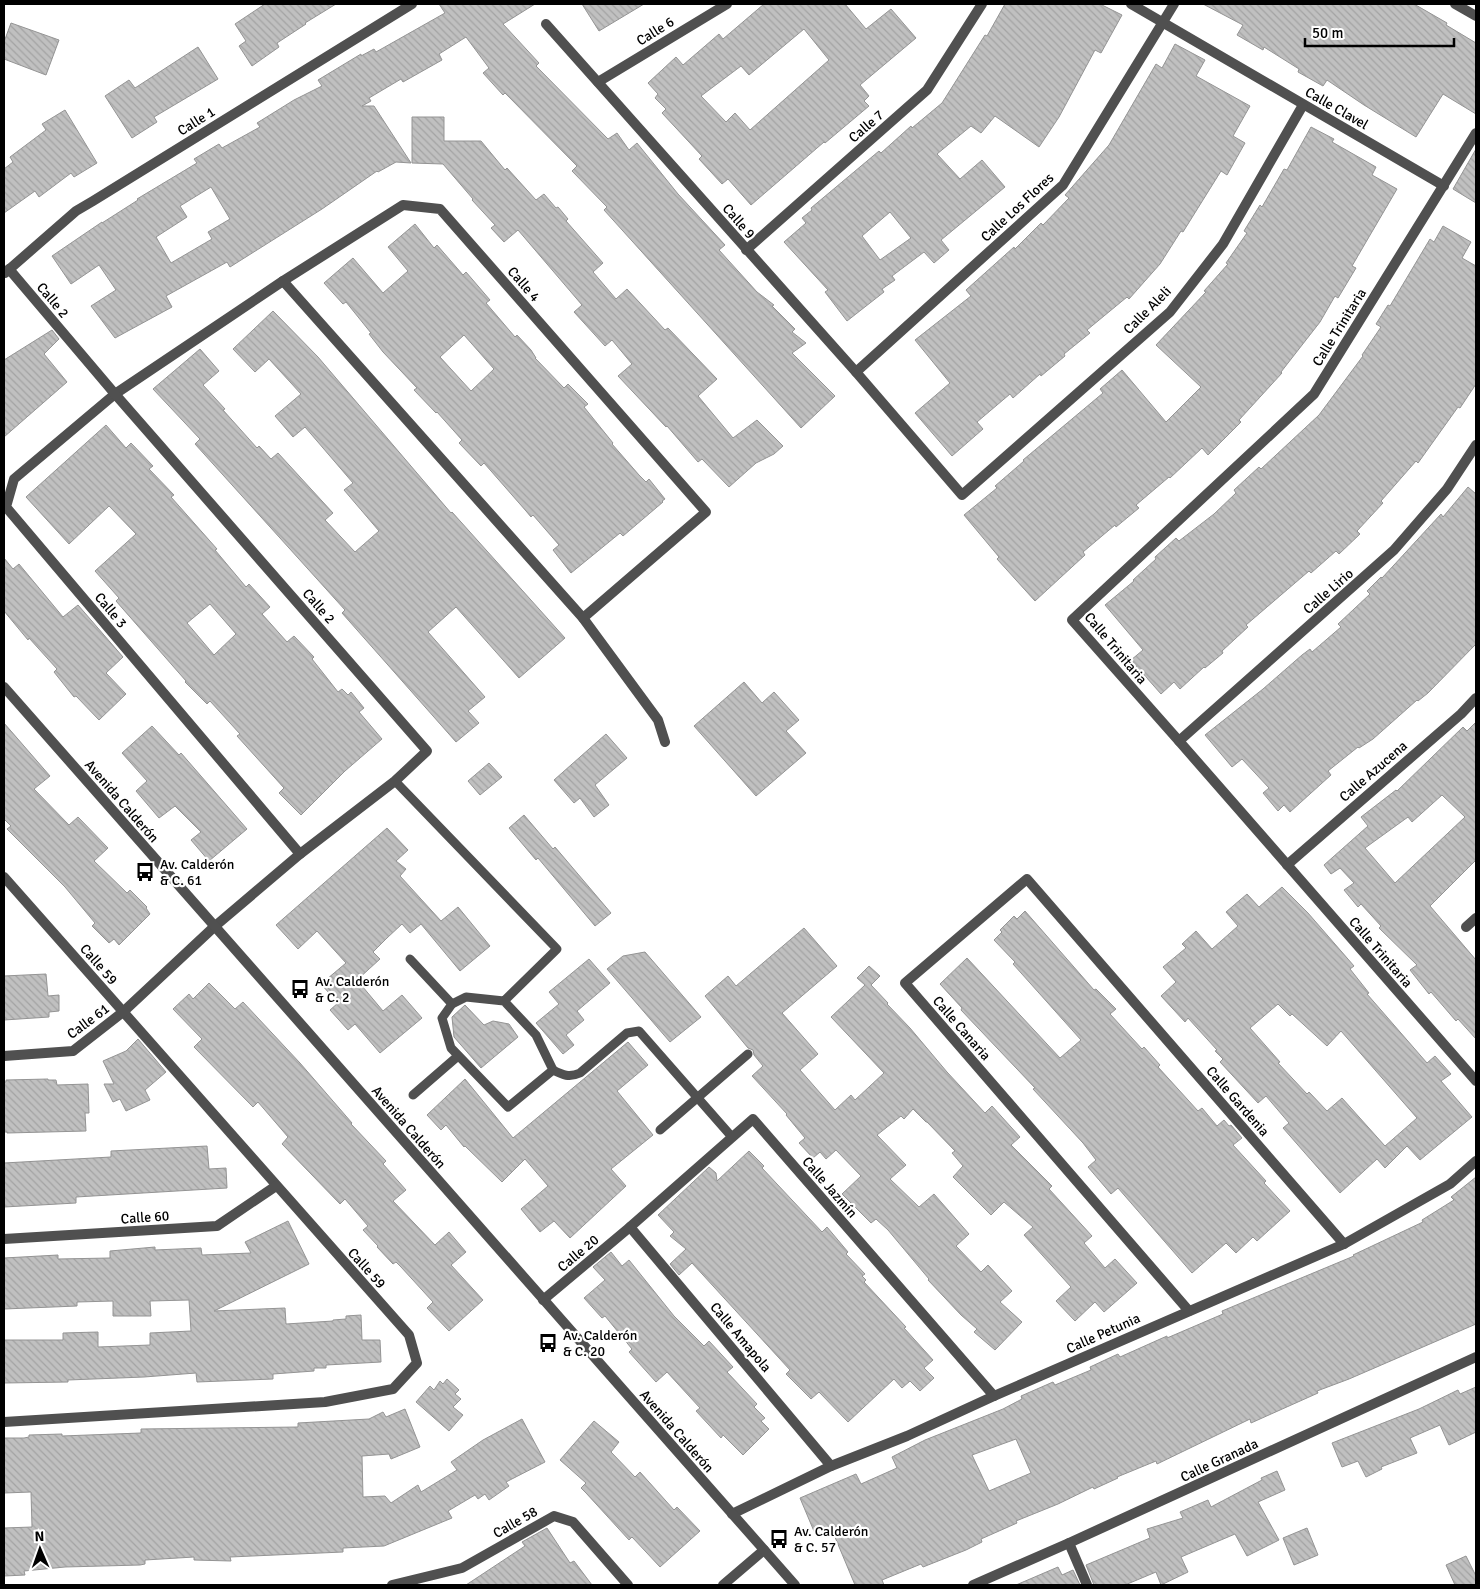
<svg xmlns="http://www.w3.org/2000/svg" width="1480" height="1589" font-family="Signika,sans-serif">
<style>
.building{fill:url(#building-back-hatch);stroke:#949494;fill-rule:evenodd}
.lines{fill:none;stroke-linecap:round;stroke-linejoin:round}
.service{stroke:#505050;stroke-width:9}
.minor{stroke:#505050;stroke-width:10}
.tertiary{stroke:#505050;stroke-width:10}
.labels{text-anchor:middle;stroke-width:4.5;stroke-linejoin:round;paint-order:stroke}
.street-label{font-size:14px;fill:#000;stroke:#fff}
.poi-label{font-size:14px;fill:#000;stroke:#fff;text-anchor:start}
</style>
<defs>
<pattern id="building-back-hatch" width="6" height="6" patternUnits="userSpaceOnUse" patternTransform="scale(1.25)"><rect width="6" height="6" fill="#c0c0c0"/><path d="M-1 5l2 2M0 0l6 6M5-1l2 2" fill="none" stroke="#a3a3a3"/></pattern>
</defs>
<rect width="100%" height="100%" fill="#fff"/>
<g class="building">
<path d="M265 4H336L305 23 306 24 277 43 279 47 252 66 239 46 246 41 235 24Z"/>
<path d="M439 4H535L503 24 539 63 536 66 608 139 617 133 629 150 637 143 678 194 725 245 719 250 757 292 774 305 772 306 795 329 792 332 806 343 792 353 835 396 801 428 604 210 607 207 572 171 577 166 505 93 503 95 483 73 489 68 466 37 439 54 442 60 403 82 401 79 369 98 371 101 362 106H374L411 163 396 162 378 172 377 171 322 209 230 267 227 262 166 296 172 307 115 338 91 306 116 290 99 265 71 284 52 256 102 222V223L138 200 137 199 197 163 194 159 219 144 222 148 260 127 257 123 294 100 322 86 318 80 361 54V56L374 49 376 52 445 13ZM211 187 230 219 208 232 212 239 171 263 156 237 187 217 180 206Z"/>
<path d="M582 4H644L599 31Z"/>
<path d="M764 4H845L866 29 891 9 916 38 860 85 869 96 864 101 869 106 825 143 824 142 751 205 728 179 722 184 699 159 702 156 662 113 666 109 655 98 658 94 648 83 676 57 683 65 719 34 723 39ZM804 29 829 60 750 130 735 113 726 122 701 96 741 66 749 75Z"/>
<path d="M1005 4H1100L1122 15 1101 53 1095 50 1059 117 1039 147 995 116 981 133 971 126 937 154 960 179 982 160 1005 187 941 240 949 250 934 263 924 252 892 276 895 280 882 289 884 292 847 321 825 292 828 290 784 242 806 223 802 218 812 210 811 208 879 151 881 153 911 126 912 128 942 103 985 35 987 36ZM890 212 911 238 880 260 862 236Z"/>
<path d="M1203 4H1414L1447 23 1446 25 1476 43V114L1443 94 1416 137 1364 105 1327 80 1323 86 1298 72 1299 69 1264 47 1263 50 1237 35 1243 25Z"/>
<path d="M11 23 59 40 46 75 4 59V42Z"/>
<path d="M1175 44 1205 60 1196 76 1250 106 1233 136 1245 143 1227 175 1221 171 1183 232 1181 231 1160 264 1129 299 1127 297 1087 330 1090 333 1064 354 1065 356 1041 376 1040 374 1013 398 1010 394 977 422 983 429 952 456 915 413 950 383 915 340 971 296 966 290 1014 247 1015 249 1041 223 1043 225 1069 198 1065 195 1109 145 1156 64 1162 68Z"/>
<path d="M198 47 218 79 154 117 157 122 132 138 105 96 129 80 135 88Z"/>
<path d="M65 110 97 163 74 177 71 173 39 197 35 191 4 213V169L13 162 10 157 46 130 42 124Z"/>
<path d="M412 117H444V141H481L505 170 507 168 536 200 544 194 556 208 558 207 568 219 566 221 603 263 593 272 616 299 627 289 665 330 668 328 717 379 698 396 733 438 757 420 783 446 774 454 756 463 729 487 702 459 698 462 667 426 666 427 618 376 632 364 612 340 605 346 574 312 582 305 518 230 504 242 491 228 495 225 472 200 473 199 443 164 412 163Z"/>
<path d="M1311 127 1334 139 1332 142 1376 167 1372 175 1397 189 1352 266 1356 268 1338 298 1335 296 1320 322 1281 372 1282 373 1239 420 1241 422 1208 455 1202 448 1170 478 1169 477 1136 505 1139 508 1116 527 1115 525 1083 552 1085 555 1035 601 997 559 999 557 964 515 997 488 995 486 1024 461 1023 460 1103 393 1100 389 1122 370 1166 422 1201 387 1156 345 1206 292 1204 291 1228 264 1226 263 1247 233 1244 231 1260 205 1262 207 1284 169 1287 170Z"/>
<path d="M1476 149V203L1453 189Z"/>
<path d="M415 224 434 248 437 245 463 275 466 272 490 300 486 303 515 337 517 335 531 350 536 358H535L564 388 568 384 588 404 584 407 613 443 612 444 639 475 646 482 649 479 665 499 662 501 663 502 623 536 620 533 571 573 553 550 559 545 533 515 531 517 526 511 484 463 481 466 459 443 462 440 437 412 436 413 414 390 417 388 383 352 369 334 371 333 346 302 343 304 324 283 353 258 383 293 408 271 388 247ZM464 335 494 369 471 391 440 357Z"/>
<path d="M1443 226 1471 242 1462 258 1476 266V384L1460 408 1458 407 1418 463 1416 461 1381 501 1383 503 1357 531 1360 534 1339 554 1336 551 1311 573 1309 571 1246 625 1248 627 1222 651 1223 653 1205 668 1204 667 1180 689 1174 682 1161 694 1131 660 1143 650 1105 605 1134 581 1133 580 1156 559 1155 557 1176 538 1179 541 1214 514 1236 493 1234 490 1259 467 1261 469 1319 415 1363 356 1362 355 1381 327 1376 324 1388 305 1390 306 1430 239 1434 242Z"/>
<path d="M273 311 318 357 451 513 452 512 565 638 519 678 456 607 428 632 485 697 468 711 479 723 456 742 342 613 345 610 195 444 200 439 153 389 200 349 219 371 203 385 225 409 223 410 257 448 259 446 271 459 278 453 333 513 325 520 355 552 379 531 344 490 353 483 305 427 293 437 275 416 301 394 269 359 255 372 233 349Z"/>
<path d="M52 330 59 339 44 354 67 382 4 437V360Z"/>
<path d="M106 425 126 448 131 443 153 466 149 469 174 495 171 497 217 549 215 550 246 587 249 584 270 607 262 614 287 642 294 636 314 657 312 659 338 692 342 689 348 695 351 692 364 708 359 712 382 739 345 771 301 815 279 793 284 788 237 736 240 734 210 701 207 704 185 682 186 681 116 601 119 598 95 571 136 534 109 506 69 544 26 497ZM210 604 236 634 214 655 187 623Z"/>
<path d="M1468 487 1476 494V644L1428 693 1418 701 1417 700 1373 739 1359 748 1358 747 1328 771 1331 775 1290 812 1284 805 1278 811 1263 793 1269 788 1242 759 1232 767 1205 735 1263 689 1302 655 1310 649 1312 652 1341 627 1338 624 1370 594 1367 591 1381 577 1382 578 1441 514 1443 517Z"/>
<path d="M4 558 13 569 19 564 63 617 78 605 123 657 106 673 126 694 99 720 76 696 74 697 54 672 57 669 29 638 28 640 4 611Z"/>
<path d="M744 682 762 703 774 692 799 720 786 731 806 753 756 796 694 726Z"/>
<path d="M1476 722V860L1430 906 1476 960V1039L1458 1019 1456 1021 1431 992 1429 994 1410 970 1417 965 1379 928 1381 926 1361 904 1358 907 1344 890 1354 883 1340 868 1331 874 1324 865 1368 826 1361 817 1396 790 1397 791 1463 727 1467 731ZM1442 795 1465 817 1395 883 1365 848 1408 817 1412 822Z"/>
<path d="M4 723 50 776 34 789 69 825 78 817 108 848 94 861 127 893 130 890 147 907 146 908 150 914 119 945 114 939 109 943 92 926 95 923 65 887 7 829 11 826 4 819Z"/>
<path d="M152 726 179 755 181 753 247 829 209 861 191 840 201 832 175 806 159 818 136 791 147 781 122 753Z"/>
<path d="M606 734 627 758 595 785 609 805 594 817 580 798 574 803 554 780Z"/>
<path d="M489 763 502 777 480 795 468 781Z"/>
<path d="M524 815 553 849 555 847 611 913 595 926 538 858 536 860 509 828Z"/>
<path d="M387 828 408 850 396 861 406 869 400 876 441 921 458 907 490 946 460 971 421 924 410 933 402 924 387 938 373 952 380 959 357 980 383 1011 402 995 422 1018 380 1053 355 1024 348 1030 330 1010 338 1003 321 984 346 963 317 931 298 949 276 925Z"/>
<path d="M1282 887 1308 913 1354 966 1350 969 1369 993 1367 994 1427 1063 1435 1056 1451 1074 1441 1081 1472 1117 1420 1160 1407 1146 1385 1168 1377 1159 1340 1193 1283 1128 1289 1123 1266 1096 1258 1103 1220 1062 1223 1059 1215 1051 1217 1050 1188 1018 1185 1022 1161 996 1176 982 1163 967 1186 948 1182 944 1196 931 1212 949 1238 926 1226 912 1247 894 1259 907ZM1278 1004 1290 1016 1292 1014 1327 1046 1341 1031 1417 1118 1385 1146 1342 1098 1327 1111 1309 1092 1307 1094 1278 1063 1280 1062 1250 1028Z"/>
<path d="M1025 911 1094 990 1096 989 1116 1009 1110 1014 1142 1049 1144 1047 1160 1065 1158 1067 1198 1111 1202 1108 1217 1126 1224 1120 1229 1126 1231 1125 1242 1138 1233 1145 1266 1181 1264 1183 1290 1211 1257 1241 1253 1237 1236 1253 1226 1243 1192 1273 1118 1188 1111 1194 1088 1167 1096 1160 1083 1143 1033 1089 1035 1088 961 1010 962 1008 940 984 967 958 1060 1058 1081 1040 1013 964 1015 962 994 940 1002 932 1000 930 1014 916 1017 919Z"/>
<path d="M804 928 837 966 782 1013 818 1054 800 1070 835 1110 851 1095 855 1100 884 1073 831 1017 865 985 857 978 869 966 880 976 871 985 888 1003 887 1004 910 1028 947 1072 985 1113 992 1106 1020 1137 1011 1145 1052 1186 1049 1189 1092 1236 1084 1243 1105 1268 1115 1259 1137 1283 1104 1312 1095 1302 1075 1321 1056 1301 1071 1287 1024 1235 1033 1227 1004 1202 991 1215 953 1177 963 1166 952 1153 955 1151 927 1122H926L913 1109 904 1119 901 1116 877 1135 906 1165 890 1179 919 1207 934 1194 969 1234 956 1246 981 1272 988 1265 1012 1291 1000 1302 1022 1322 995 1350 974 1332 977 1329 961 1315 928 1280 929 1279 888 1230 876 1219 871 1223 842 1194 861 1176 836 1150 826 1159 820 1152 813 1158 799 1143 805 1138 786 1115 787 1114 752 1076 763 1066 754 1055 753 1050 748 1048 705 996 728 976 736 986Z"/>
<path d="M645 952 701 1017 670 1042 607 969 623 956Z"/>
<path d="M589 959 610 983 577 1011 584 1020 566 1035 574 1045 563 1054 536 1023 559 1004 549 992Z"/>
<path d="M46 974 48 996 59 995V1011L49 1012V1017L4 1020V976Z"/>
<path d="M209 983 235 1009 243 1002 300 1063 352 1123 351 1124 386 1161 383 1164 406 1190 393 1201 435 1245 449 1232 466 1252 451 1265 483 1300 449 1331 427 1308 433 1302 401 1267 396 1262 393 1264 377 1247 378 1246 363 1230 368 1226 345 1199 340 1204 282 1144 288 1137 258 1102 253 1107 194 1047 202 1039 173 1009 189 994 193 999Z"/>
<path d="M465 1005 484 1025 493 1021 509 1024 518 1037 481 1068 454 1037 452 1017Z"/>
<path d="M138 1039 166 1072 145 1090 150 1100 126 1111 120 1099 113 1102 104 1084H114L103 1061 126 1051Z"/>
<path d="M628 1042 648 1065 617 1091 653 1135 611 1169 626 1186 570 1238 554 1221 540 1232 521 1209 548 1186 525 1159 502 1182 465 1146 464 1147 446 1125 441 1130 427 1115 465 1079 513 1138Z"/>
<path d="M48 1079V1080H56L57 1085 88 1084 89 1113H85L86 1131 7 1133V1132H4V1082H6V1080Z"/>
<path d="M207 1146 209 1169 226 1168 227 1188 76 1197V1203L4 1207V1163L111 1157V1151Z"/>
<path d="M749 1151 764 1166 762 1168 822 1232 827 1227 848 1252 846 1254 865 1274 862 1276 866 1280 864 1282 906 1327 904 1328 933 1360 924 1368 934 1378 920 1391 910 1381 902 1388 894 1379 848 1422 819 1392 811 1399 786 1374 790 1370 692 1263 679 1275 670 1264 686 1249 670 1236 674 1232 658 1215 709 1167 716 1173 717 1181Z"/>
<path d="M1476 1177V1324L1349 1379 1317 1391 1318 1393 1251 1423 1250 1419 1157 1464 1156 1461 1117 1477 1118 1478 1094 1489 1093 1487 1058 1504 1016 1521 1017 1523 981 1539 982 1542 966 1550 923 1567 921 1564 882 1580 884 1585H855L832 1530 816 1536 800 1498 856 1474 861 1484 897 1468 892 1457 925 1440 1003 1409 1022 1399 1021 1396 1053 1382 1055 1385 1091 1370 1090 1367 1118 1354 1120 1357 1158 1340 1167 1336V1338L1223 1314 1222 1311 1354 1256 1353 1255 1423 1222 1422 1220 1454 1200 1451 1197ZM1016 1439 1031 1473 989 1491 972 1455Z"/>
<path d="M288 1221 309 1264 214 1311 285 1308 286 1324 333 1321V1320L346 1319V1316L361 1315 362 1340H380L381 1362 326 1365V1368H314V1371L273 1374V1379L197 1382 196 1373 144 1377 68 1380V1382L4 1383V1340H63V1333L98 1332V1347L150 1345V1333L191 1331 189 1300 150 1301 151 1316H113V1301L77 1302V1306L4 1309V1258L58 1255V1259L110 1258V1251L155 1247V1250L201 1248 202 1255 251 1253 245 1242Z"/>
<path d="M611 1252 622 1266 629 1260 674 1316 704 1346 709 1341 733 1367 727 1372 757 1404 754 1407 765 1418 761 1421 769 1429 743 1455 723 1435 721 1438 696 1411 700 1408 667 1372 656 1382 629 1352 632 1349 605 1316 602 1318 584 1298 605 1280 593 1267Z"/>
<path d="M447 1379 459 1390 455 1394 461 1399 453 1407 463 1415 449 1431 416 1402 430 1386 434 1390 440 1381 443 1384Z"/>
<path d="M1476 1387V1432L1449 1445 1440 1425 1410 1438 1417 1453 1381 1467 1382 1469 1366 1477 1358 1461 1342 1467 1332 1443 1419 1409 1458 1390 1460 1394Z"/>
<path d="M405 1409 420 1447 391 1459 389 1454 362 1456 363 1497 385 1496 391 1503 418 1485 421 1492 457 1470 451 1462 483 1440 522 1419 545 1462 506 1482 509 1486 489 1500 485 1494 478 1499 475 1495 448 1511 452 1518 384 1546 343 1548V1552L230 1557 231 1561 194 1560V1557L145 1560V1564L140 1565 65 1567 24 1571 25 1575 4 1576V1528L32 1527 31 1492 4 1493V1438H24L29 1437V1435L62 1434V1436L141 1433V1429L298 1427V1423L369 1419 383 1412 386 1417Z"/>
<path d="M594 1421 619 1442 611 1452 635 1477 640 1472 674 1510 677 1507 700 1531 660 1567 632 1537 629 1540 586 1493 581 1488 586 1483 560 1460Z"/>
<path d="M1277 1471 1285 1490 1258 1502 1279 1540 1247 1556 1235 1534 1181 1557 1188 1572 1161 1585 1156 1572 1125 1585H1094L1086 1565 1150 1538 1147 1529 1183 1518 1180 1512 1208 1500 1211 1507 1262 1480 1261 1478Z"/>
<path d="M547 1528 570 1563 574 1561 592 1585H466L525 1546 522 1542Z"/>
<path d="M1307 1528 1318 1555 1294 1565 1283 1538Z"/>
<path d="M1466 1556 1476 1576V1585H1455L1446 1565Z"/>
<path d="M1058 1567 1062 1575 1073 1570 1080 1585H1016Z"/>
</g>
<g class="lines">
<g class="service">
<path d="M395 781 557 949 504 1001 536 1035 553 1070 508 1107 451 1048 442 1018 452 1004 466 997 504 1001"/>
<path d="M410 959 452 1004"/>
<path d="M553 1070C563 1075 569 1078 580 1073L627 1033 639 1031 732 1137"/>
<path d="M413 1095 458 1056"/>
<path d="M660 1130 748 1054"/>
</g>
<g class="minor">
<path d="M1131 4 1444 186"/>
<path d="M1455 4 1476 16"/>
<path d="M546 24 856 372 962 495 1170 312 1223 244 1303 105"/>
<path d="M598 82 727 4"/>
<path d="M1476 133 1314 394 1072 620 1179 741 1476 1081"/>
<path d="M746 250 927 90 982 4"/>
<path d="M5 273 76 211 93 201 412 4"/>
<path d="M283 281 583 618 658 720 665 742"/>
<path d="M856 372 1063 185 1174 4"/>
<path d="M1179 741 1394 550 1447 489 1476 445"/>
<path d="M300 854 6 507 14 479 115 394 283 281 403 205 440 209 706 512 583 618"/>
<path d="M1287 865 1461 714 1476 698"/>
<path d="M4 877 409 1335 417 1363 393 1389 325 1402 4 1422"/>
<path d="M1466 927 1476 918"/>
<path d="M4 1056 73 1051 123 1012 214 927 300 854 395 781 427 751 115 394 9 269"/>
<path d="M630 1227 831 1466"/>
<path d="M4 1239 217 1226 276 1186"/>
<path d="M543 1300 630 1227 753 1119 994 1396"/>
<path d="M1189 1311 905 983 1027 879 1344 1244"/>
<path d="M732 1514 831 1466 907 1436 994 1396 1344 1244 1450 1184 1476 1161"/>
<path d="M1069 1543 1087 1585"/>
<path d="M392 1585 462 1568 554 1516 573 1522 628 1585"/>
<path d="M723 1585 764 1550"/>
<path d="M973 1585 1069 1543 1476 1357"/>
</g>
<path class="tertiary" d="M4 687 795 1585"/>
</g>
<defs>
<g id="bus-bare" transform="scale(1.5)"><path d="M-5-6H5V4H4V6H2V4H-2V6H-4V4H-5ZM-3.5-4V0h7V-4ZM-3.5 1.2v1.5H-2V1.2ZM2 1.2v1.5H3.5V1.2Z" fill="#000" stroke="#fff" stroke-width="2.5" paint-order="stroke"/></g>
</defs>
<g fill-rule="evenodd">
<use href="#bus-bare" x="145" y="872"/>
<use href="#bus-bare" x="300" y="989"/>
<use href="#bus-bare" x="548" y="1343"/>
<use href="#bus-bare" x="779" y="1539"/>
</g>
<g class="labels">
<g class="street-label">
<text transform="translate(655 31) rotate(-32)" y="5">Calle 6</text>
<text transform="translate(1337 108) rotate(30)" y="5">Calle Clavel</text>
<text transform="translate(196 121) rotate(-32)" y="5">Calle 1</text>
<text transform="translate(866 126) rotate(-41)" y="5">Calle 7</text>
<text transform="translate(1017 207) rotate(-43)" y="5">Calle Los Flores</text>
<text transform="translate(739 221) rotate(49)" y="5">Calle 9</text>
<text transform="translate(524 284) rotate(49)" y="5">Calle 4</text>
<text transform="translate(53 300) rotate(50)" y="5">Calle 2</text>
<text transform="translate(1147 310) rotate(-45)" y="5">Calle Aleli</text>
<text transform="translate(1339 327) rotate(-58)" y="5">Calle Trinitaria</text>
<text transform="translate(1328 591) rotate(-41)" y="5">Calle Lirio</text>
<text transform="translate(319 606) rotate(49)" y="5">Calle 2</text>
<text transform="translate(111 610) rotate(50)" y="5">Calle 3</text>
<text transform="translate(1116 648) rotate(50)" y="5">Calle Trinitaria</text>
<text transform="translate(1373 771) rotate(-41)" y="5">Calle Azucena</text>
<text transform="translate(122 801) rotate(49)" y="5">Avenida Calderón</text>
<text transform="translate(1381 952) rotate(49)" y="5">Calle Trinitaria</text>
<text transform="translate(99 964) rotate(49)" y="5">Calle 59</text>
<text transform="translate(88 1021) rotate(-37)" y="5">Calle 61</text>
<text transform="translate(962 1028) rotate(49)" y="5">Calle Canaria</text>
<text transform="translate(1238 1101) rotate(49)" y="5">Calle Gardenia</text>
<text transform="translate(409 1127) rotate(49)" y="5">Avenida Calderón</text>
<text transform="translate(830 1187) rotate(49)" y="5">Calle Jazmín</text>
<text transform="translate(145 1217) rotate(-4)" y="5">Calle 60</text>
<text transform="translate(578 1253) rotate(-40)" y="5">Calle 20</text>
<text transform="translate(367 1268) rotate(48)" y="5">Calle 59</text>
<text transform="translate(1103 1333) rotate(-24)" y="5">Calle Petunia</text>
<text transform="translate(741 1337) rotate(50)" y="5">Calle Amapola</text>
<text transform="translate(677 1431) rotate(49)" y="5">Avenida Calderón</text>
<text transform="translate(1219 1460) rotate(-25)" y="5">Calle Granada</text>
<text transform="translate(515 1522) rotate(-30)" y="5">Calle 58</text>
</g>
<g class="poi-label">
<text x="160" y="869">Av. Calderón<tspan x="160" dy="16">&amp; C. 61</tspan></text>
<text x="315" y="986">Av. Calderón<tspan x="315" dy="16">&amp; C. 2</tspan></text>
<text x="563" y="1340">Av. Calderón<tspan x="563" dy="16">&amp; C. 20</tspan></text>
<text x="794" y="1536">Av. Calderón<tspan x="794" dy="16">&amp; C. 57</tspan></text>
</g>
</g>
<rect width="1480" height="1589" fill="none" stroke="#000000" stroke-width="10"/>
<g transform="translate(40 1549) rotate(358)" stroke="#ffffff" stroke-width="4" paint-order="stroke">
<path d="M0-4L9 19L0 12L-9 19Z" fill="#000000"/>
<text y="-8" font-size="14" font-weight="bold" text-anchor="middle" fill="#000000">N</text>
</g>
<path d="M1305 38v8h149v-8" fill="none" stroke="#000000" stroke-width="2.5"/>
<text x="1312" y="38" font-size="15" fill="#000000" stroke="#ffffff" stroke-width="4" paint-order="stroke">50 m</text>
</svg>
